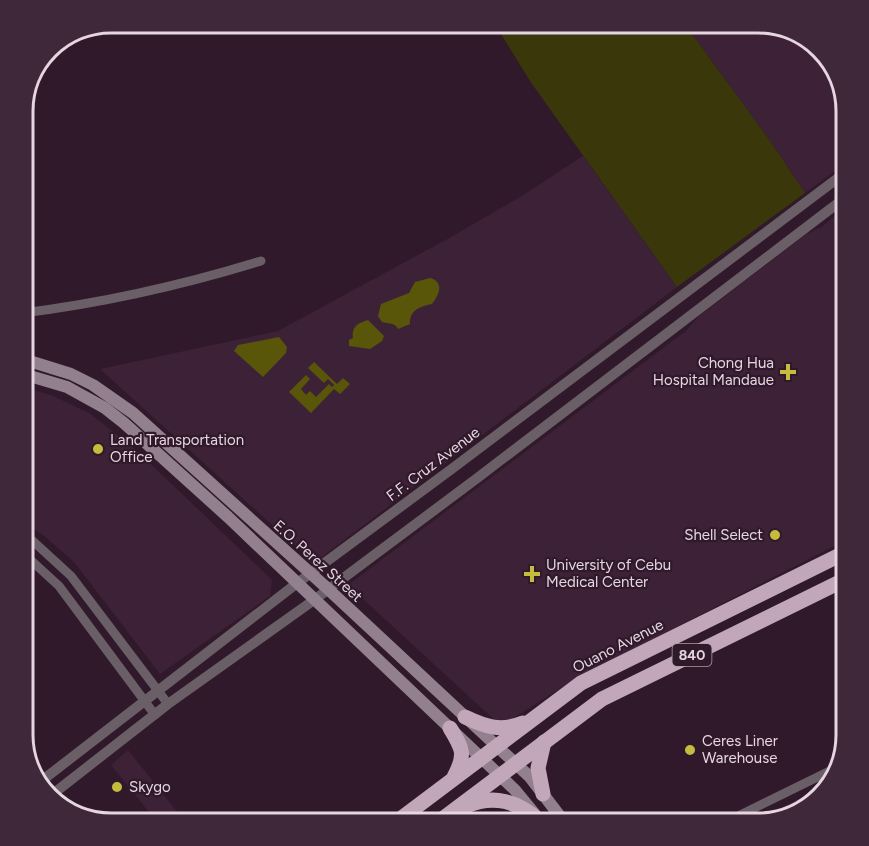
<svg xmlns="http://www.w3.org/2000/svg" width="869" height="846" font-family="Figtree,sans-serif">
<style>
.built{fill:#3d2237}
.green{fill:#3a370b}
.water{fill:#595509}
.lines{fill:none;stroke-linecap:round;stroke-linejoin:round}
.minor{stroke:#6a5e67;stroke-width:9}
.tertiary{stroke:#6a5e67;stroke-width:10}
.secondary{stroke:#93808e;stroke-width:12}
.trunk{stroke:#c2a6ba;stroke-width:15}
.poi-dot{fill:#c5bc3d;stroke:#30192b;stroke-width:2}
.labels{text-anchor:middle;stroke-width:4.5;stroke-linejoin:round;paint-order:stroke}
.shield{fill:#30192b;stroke:#af9daa;stroke-width:1.5}
.shield-label{font-size:14px;font-weight:bold;fill:#e5d6e1}
.poi-label{font-size:15px;fill:#e5d6e1;stroke:#30192b;text-anchor:start}
.street-label{font-size:15px;fill:#e5d6e1;stroke:#30192b}
.rim{fill:none;stroke:#e5d6e1;stroke-width:3}
</style>
<rect width="100%" height="100%" fill="#30192b"/>
<g class="built">
<path d="M684 23H763L824 52 846 111V163L805 193 771 142Z"/>
<path d="M583 156 677 287 314 563 100 369 278 331 451 237 525 194Z"/>
<path d="M846 206V540L575 679 501 726 348 585 687 330 698 317 805 235 823 226Z"/>
<path d="M23 387 51 395 89 413 133 447 272 580 270 596 160 674 74 562 43 535 23 523Z"/>
<path d="M128 750 186 823H158L111 765Z"/>
<path d="M829 784 817 801 758 823H750Z"/>
</g>
<path class="green" d="M494 23H684L771 142 805 193 677 287 532 84Z"/>
<g class="water">
<path d="M430 278C444 282 440 294 432 304 421 306 409 310 410 324L398 329C395 322 388 324 382 322L378 316 381 304 409 293 415 282Z"/>
<path d="M368 320 384 336 382 341 370 349 349 346V340L353 338C351 327 358 323 368 320Z"/>
<path d="M279 337 287 347 286 353 263 377 234 351 238 345Z"/>
<path d="M314 362 337 384 343 378 350 384 340 394 334 389 311 413 289 392 306 375 310 379 301 389 306 395 310 391 316 397 329 384 332 387 334 385 328 379 324 383 308 368Z"/>
</g>
<g class="lines">
<g class="minor">
<path d="M149 23 152 28 157 29 172 23"/>
<path d="M23 313C103 303 183 285 261 261"/>
<path d="M23 532 71 576 168 704"/>
<path d="M23 553 59 586 155 715"/>
<path d="M724 823 840 766"/>
</g>
<g class="tertiary">
<path d="M40 782 296 584 453 468 846 172"/>
<path d="M49 797 168 704 314 600 476 479 846 197"/>
</g>
<g class="secondary">
<path d="M23 359 71 374 93 385 133 413 328 589 530 777 565 823"/>
<path d="M23 374 67 387 105 408 124 423 228 517 515 790 534 813"/>
</g>
<g class="trunk">
<path d="M465 717C486 727 501 732 523 723"/>
<path d="M450 728C463 749 466 755 454 777"/>
<path d="M543 794 538 768 544 742"/>
<path d="M466 806C494 794 517 801 540 821"/>
<path d="M395 823 581 683 846 552"/>
<path d="M437 823 602 699 846 579"/>
</g>
</g>
<g class="poi-dot">
<path d="M785 363h6v6h6v6h-6v6h-6v-6h-6v-6h6z"/>
<circle cx="98" cy="449" r="6"/>
<circle cx="775" cy="535" r="6"/>
<path d="M529 565h6v6h6v6h-6v6h-6v-6h-6v-6h6z"/>
<circle cx="690" cy="750" r="6"/>
<circle cx="117" cy="787" r="6"/>
</g>
<g class="labels">
<rect class="shield" x="672.5" y="644" width="39" height="22" rx="4.5"/>
<g class="shield-label">
<text x="692" y="660">840</text>
</g>
<g class="poi-label">
<text x="774" y="368" text-anchor="end">Chong Hua<tspan x="774" dy="17">Hospital Mandaue</tspan></text>
<text x="110" y="445">Land Transportation<tspan x="110" dy="17">Office</tspan></text>
<text x="763" y="540" text-anchor="end">Shell Select</text>
<text x="546" y="570">University of Cebu<tspan x="546" dy="17">Medical Center</tspan></text>
<text x="702" y="746">Ceres Liner<tspan x="702" dy="17">Warehouse</tspan></text>
<text x="129" y="792">Skygo</text>
</g>
<g class="street-label">
<text transform="translate(433 464) rotate(-37)" y="5">F.F. Cruz Avenue</text>
<text transform="translate(318 561) rotate(42)" y="5">E.O. Perez Street</text>
<text transform="translate(618 646) rotate(-27)" y="5">Ouano Avenue</text>
</g>
</g>
<path d="M0 0H869V846H0ZM111 33H758A78 78 0 0 1 836 111V735A78 78 0 0 1 758 813H111A78 78 0 0 1 33 735V111A78 78 0 0 1 111 33Z" fill="#3e283a" fill-rule="evenodd"/>
<path class="rim" d="M111 33H758A78 78 0 0 1 836 111V735A78 78 0 0 1 758 813H111A78 78 0 0 1 33 735V111A78 78 0 0 1 111 33Z"/>
</svg>
